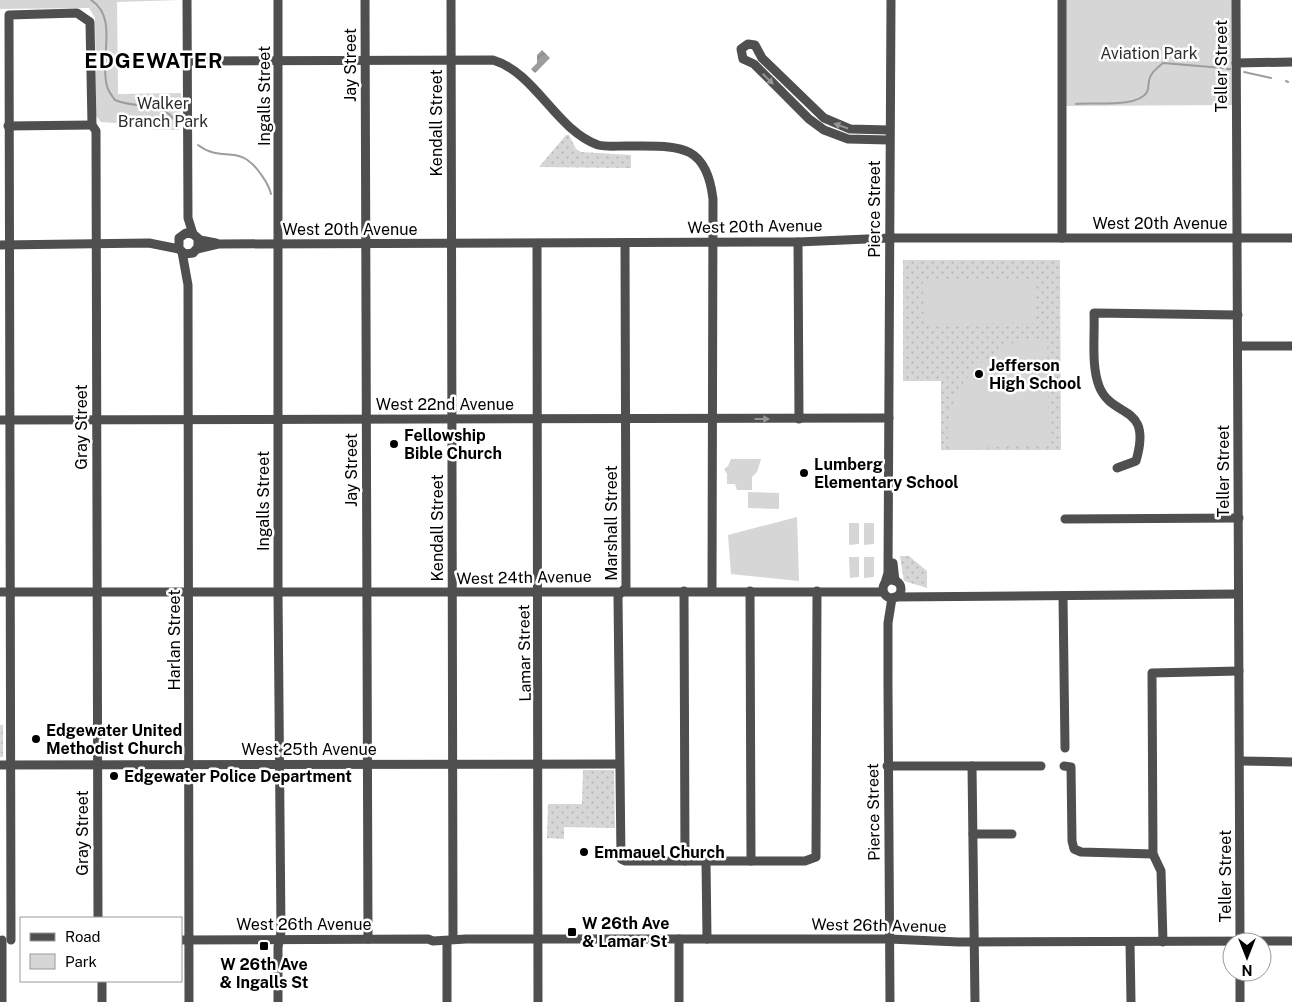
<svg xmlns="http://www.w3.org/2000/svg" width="1292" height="1002" font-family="'Public Sans',sans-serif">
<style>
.grass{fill:url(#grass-dots)}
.park{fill:#d6d6d6}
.water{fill:url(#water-waves)}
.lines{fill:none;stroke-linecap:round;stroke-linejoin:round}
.stream{stroke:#9d9d9d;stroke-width:2}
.minor{stroke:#4f4f4f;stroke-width:9}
.oneway{fill:#959595}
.poi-dot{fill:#000;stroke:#fff;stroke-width:2}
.labels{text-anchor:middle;stroke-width:5;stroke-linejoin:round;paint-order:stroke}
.park-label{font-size:16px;fill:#2d2d2d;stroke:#fff}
.street-label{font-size:16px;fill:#000;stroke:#fff}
.poi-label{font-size:16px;font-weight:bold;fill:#000;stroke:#fff;text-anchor:start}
.district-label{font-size:21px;font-weight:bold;letter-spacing:1px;fill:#000;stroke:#fff}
</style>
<defs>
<pattern id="grass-dots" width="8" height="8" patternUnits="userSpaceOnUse" patternTransform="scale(1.25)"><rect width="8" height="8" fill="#d6d6d6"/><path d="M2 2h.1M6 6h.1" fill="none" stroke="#b6b6b6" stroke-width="1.8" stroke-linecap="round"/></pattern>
<pattern id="water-waves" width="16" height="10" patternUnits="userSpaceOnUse" patternTransform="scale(1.25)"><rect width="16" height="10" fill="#9d9d9d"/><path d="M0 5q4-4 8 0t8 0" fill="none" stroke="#858585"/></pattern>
</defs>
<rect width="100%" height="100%" fill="#fff"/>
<g class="grass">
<path d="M566 135H569L576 149 581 152 631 155V168L539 167Z"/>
<path d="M903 260H1060L1061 450H941V381H903Z"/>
<path d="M900 556H909L927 571V588L904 581Z"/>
<rect x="0" y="725" width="3" height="32"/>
<path d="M583 770H614L615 828 564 827V839L547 838 548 804H582Z"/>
</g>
<g class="park">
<path d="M0 0H180L117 2 118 94 181 93 179 130 145 129 129 124 101 122 96 116 95 18 89 8 0 9Z"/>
<path d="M1066 0H1232V105L1066 106Z"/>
<path d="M1034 279V323L924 324 923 280Z"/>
<path d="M1047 339 1049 444 949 450C943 410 961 373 996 353 1003 348 1012 343 1020 341 1029 339 1039 340 1047 339Z"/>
<path d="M731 459H761L757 472 752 477V490H737L735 484H727V474L724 469 728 466Z"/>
<path d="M748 492 779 493V509L748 508Z"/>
<path d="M797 517 799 581 731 574 728 535Z"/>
<path d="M849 523H859V544L849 545Z"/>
<path d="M864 523H874V544L864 545Z"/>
<path d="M849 557H859V577L850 578Z"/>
<path d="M864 557H874V577L864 578Z"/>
</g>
<path class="water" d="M542 50 550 58 535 73 531 69 537 63V55Z"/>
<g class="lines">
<g class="stream">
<path d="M91 0C119 18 99 59 107 86 108 91 112 96 115 100 138 110 163 99 177 124"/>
<path d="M1227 69H1230"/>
<path d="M1244 72 1271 78"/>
<path d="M1286 81 1288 82"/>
<path d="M1076 104C1094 102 1138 108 1147 92 1149 88 1148 85 1149 81 1150 73 1157 68 1163 63L1223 68"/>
<path d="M198 145C223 164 238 142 260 173 265 180 269 185 271 194"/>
</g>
<g class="minor">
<path d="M187 0 188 218 193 234"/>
<path d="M365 0 368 939"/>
<path d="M451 0 453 936"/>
<path d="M1062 0V238"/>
<path d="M1236 0 1240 942"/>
<path d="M187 61 493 60C536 73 555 129 598 145 606 147 616 146 625 146 674 147 706 139 713 199L712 590"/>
<path d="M1236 63 1292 62"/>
<path d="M8 126 92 125"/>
<path d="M889 130 850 129 824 118 762 58 755 45 748 44 741 49 743 59 754 64 809 119 824 130 848 139 889 140"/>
<path d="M198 239V247L193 253 185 254 179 249V238L186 233 193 234 200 240 216 243"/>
<path d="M798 242 799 419"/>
<path d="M625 243 626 587 618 596 621 859 625 861H805L816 857 817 591"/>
<path d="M537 244 538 1002"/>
<path d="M0 245 149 243 179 249"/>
<path d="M197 249 218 244 798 242 890 238H1292"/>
<path d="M182 252 188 285 189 1002"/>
<path d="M1238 346H1292"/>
<path d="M0 420 889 418"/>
<path d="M1117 468 1136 461C1153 402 1112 420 1099 386 1091 365 1095 336 1094 313L1238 315"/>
<path d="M1065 519 1239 518"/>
<path d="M893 563 895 581"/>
<circle cx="892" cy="589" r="9"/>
<path d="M885 583 888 573 891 0"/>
<path d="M684 591 685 861"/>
<path d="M750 591 751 861"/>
<path d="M0 592H883"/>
<path d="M1063 596 1065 748"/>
<path d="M895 597 1238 594"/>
<path d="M1240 761 1292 762"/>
<path d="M0 765 618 764"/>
<path d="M887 766H1041"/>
<path d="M972 766 975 1002"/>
<path d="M1064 766 1071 767 1072 841 1074 849 1081 852 1153 854"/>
<path d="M973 834H1012"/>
<path d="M706 861 707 939"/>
<path d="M2 940V1002"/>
<path d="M11 940 9 15 77 13 90 22 92 125 96 131 98 918"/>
<path d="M181 940 428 939 433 941 466 939H889L959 942 1292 941"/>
<path d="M1130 942 1131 1002"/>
<path d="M1163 942 1161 871 1153 854 1152 673 1239 671"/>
<path d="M1240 972V1002"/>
<path d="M102 1002V981"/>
<path d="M278 1002V947L281 932 278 592V0"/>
<path d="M447 1002V941"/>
<path d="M679 1002V939"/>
<path d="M890 1002 888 687V623L892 598"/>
</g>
</g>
<defs><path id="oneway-solid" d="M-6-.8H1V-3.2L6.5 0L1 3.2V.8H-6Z" transform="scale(1.25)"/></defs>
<g class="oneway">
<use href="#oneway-solid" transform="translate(768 79) rotate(45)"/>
<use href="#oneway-solid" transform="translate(841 126) rotate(-161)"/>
<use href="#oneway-solid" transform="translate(762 419)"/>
</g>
<g class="poi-dot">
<circle cx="979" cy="374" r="5"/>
<circle cx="394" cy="444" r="5"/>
<circle cx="804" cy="473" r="5"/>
<circle cx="36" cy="739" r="5"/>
<circle cx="114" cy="776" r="5"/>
<circle cx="584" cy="852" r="5"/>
<rect x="567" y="927" width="10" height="10" rx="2.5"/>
<rect x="259" y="941" width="10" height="10" rx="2.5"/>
</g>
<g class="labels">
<g class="park-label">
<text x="1149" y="59">Aviation Park</text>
<text x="163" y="109">Walker<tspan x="163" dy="18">Branch Park</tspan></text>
</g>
<g class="street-label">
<text transform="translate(350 65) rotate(-90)" y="6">Jay Street</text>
<text transform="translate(1221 66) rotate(-90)" y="6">Teller Street</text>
<text transform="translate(264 96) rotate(-90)" y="6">Ingalls Street</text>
<text transform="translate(436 123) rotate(-90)" y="6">Kendall Street</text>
<text transform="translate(874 209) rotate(-90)" y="6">Pierce Street</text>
<text x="1160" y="229">West 20th Avenue</text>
<text transform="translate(755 226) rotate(-1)" y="6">West 20th Avenue</text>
<text x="350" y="235">West 20th Avenue</text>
<text x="445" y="410">West 22nd Avenue</text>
<text transform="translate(81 427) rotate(-90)" y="6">Gray Street</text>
<text transform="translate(351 470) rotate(-90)" y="6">Jay Street</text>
<text transform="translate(1223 471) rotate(-90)" y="6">Teller Street</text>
<text transform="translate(263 501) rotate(-90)" y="6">Ingalls Street</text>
<text transform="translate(611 523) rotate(-90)" y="6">Marshall Street</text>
<text transform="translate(437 528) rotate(-90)" y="6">Kendall Street</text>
<text transform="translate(524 577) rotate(-1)" y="6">West 24th Avenue</text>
<text transform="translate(174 640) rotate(-90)" y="6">Harlan Street</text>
<text transform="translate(524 653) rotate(-91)" y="6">Lamar Street</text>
<text x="309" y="755">West 25th Avenue</text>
<text transform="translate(873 812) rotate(-91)" y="6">Pierce Street</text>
<text transform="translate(82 833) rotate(-90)" y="6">Gray Street</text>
<text transform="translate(1225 876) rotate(-90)" y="6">Teller Street</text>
<text x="304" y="930">West 26th Avenue</text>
<text transform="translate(879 925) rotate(1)" y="6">West 26th Avenue</text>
</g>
<g class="poi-label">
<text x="989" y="371">Jefferson<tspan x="989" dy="18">High School</tspan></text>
<text x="404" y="441">Fellowship<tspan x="404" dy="18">Bible Church</tspan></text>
<text x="814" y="470">Lumberg<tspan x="814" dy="18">Elementary School</tspan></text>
<text x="46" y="736">Edgewater United<tspan x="46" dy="18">Methodist Church</tspan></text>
<text x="124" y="782">Edgewater Police Department</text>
<text x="594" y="858">Emmauel Church</text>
<text x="582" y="929">W 26th Ave<tspan x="582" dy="18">&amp; Lamar St</tspan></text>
<text x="264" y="970" text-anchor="middle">W 26th Ave<tspan x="264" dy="18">&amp; Ingalls St</tspan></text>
</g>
<g class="district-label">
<text x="154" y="68">EDGEWATER</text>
</g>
</g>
<rect x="20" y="917" width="162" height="65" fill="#ffffff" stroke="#999999"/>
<rect x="30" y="933" width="25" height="8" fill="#4f4f4f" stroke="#999999"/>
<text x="65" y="942" font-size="15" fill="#000000">Road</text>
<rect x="30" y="954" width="25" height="15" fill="#d6d6d6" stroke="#999999"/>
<text x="65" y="967" font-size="15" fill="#000000">Park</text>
<g transform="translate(1247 957) rotate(180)"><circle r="24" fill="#ffffff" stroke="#999999"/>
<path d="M0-4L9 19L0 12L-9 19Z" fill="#000000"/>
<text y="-8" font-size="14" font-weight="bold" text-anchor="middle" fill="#000000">N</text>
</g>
</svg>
